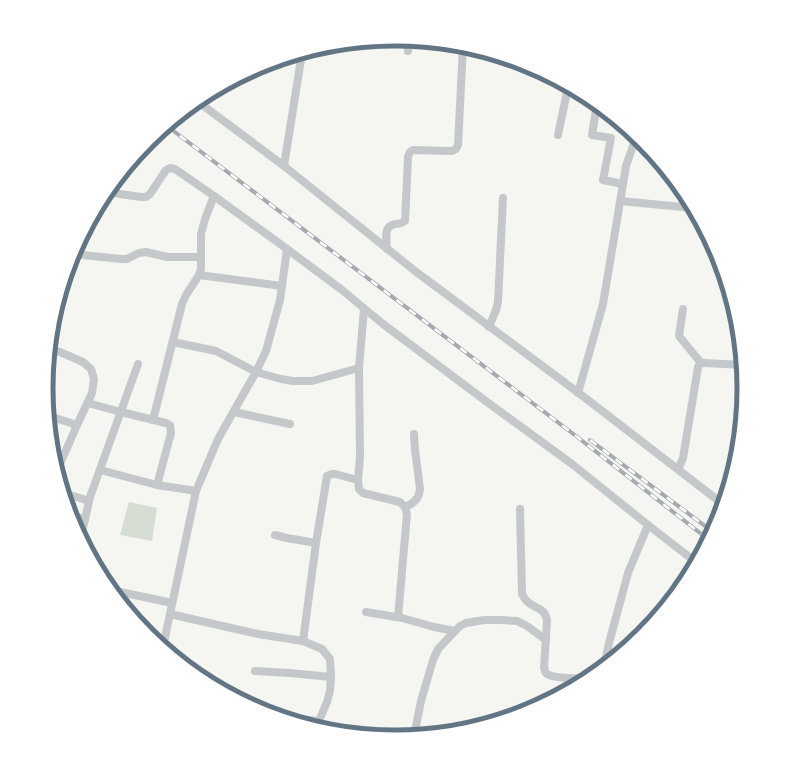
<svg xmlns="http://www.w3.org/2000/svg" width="791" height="777" font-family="'Space Grotesk',sans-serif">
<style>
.green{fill:#d6ddd2}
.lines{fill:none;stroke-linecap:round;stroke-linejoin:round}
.street{stroke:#c4c8cb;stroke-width:8}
.rail-casing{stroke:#a4aab0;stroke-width:4}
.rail{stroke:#fff;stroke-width:2.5;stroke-dasharray:8;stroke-linecap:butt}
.rim{fill:none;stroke:#627585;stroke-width:5}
</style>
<rect width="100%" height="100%" fill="#f5f6f1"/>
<path class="green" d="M129 502 157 508 152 541 120 535 124 520Z"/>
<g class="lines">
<g class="street">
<path d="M408 51 409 40"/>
<path d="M197 101 284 166 415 271 584 397 724 505"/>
<path d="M597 104 592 135 611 138 603 180 623 184"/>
<path d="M558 135 568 87"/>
<path d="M284 166 302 53"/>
<path d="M106 192 141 197H146L150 194 166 170 170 168 175 169 214 196 287 249 342 290 383 324 487 402 572 464 648 525 697 563"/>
<path d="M620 201 693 208"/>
<path d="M387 249C387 242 383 228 392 225 397 223 400 225 405 221L408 157 410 152 413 150 447 151H452L456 149 458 145 463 46"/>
<path d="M73 254 121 259H127L139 253 146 252 167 257H201"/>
<path d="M199 275 282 286"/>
<path d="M364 309 359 368 360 457 358 480 359 489 363 493 400 502 405 507 407 514 398 617"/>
<path d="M683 309 679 336 701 363"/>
<path d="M489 327 496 310 498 302 503 198"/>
<path d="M173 342 216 351 256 372 281 379 293 381H312L359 368"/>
<path d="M50 350 60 352 83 362 91 369 94 379 92 393 77 425 57 471"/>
<path d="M578 393 603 304 626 166 635 140"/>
<path d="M88 403 121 412 166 423 170 425 171 433 157 485"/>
<path d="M234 412 290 424"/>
<path d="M49 416 77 425"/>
<path d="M153 420 182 304 186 295 199 275 201 269V234L205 219 214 196"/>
<path d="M678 469 683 458 698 367 701 363H704L743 365"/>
<path d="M100 470 157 485 196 491"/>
<path d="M64 493 89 501"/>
<path d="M405 507C414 503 419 499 420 489L415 450 414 434"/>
<path d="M520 509 522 594C524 596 524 599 526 600 533 609 545 606 547 621L544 667C545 671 545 674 549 675 556 679 581 678 590 679"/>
<path d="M70 515 85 519"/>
<path d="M275 535 287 538 316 543"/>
<path d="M81 537 90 497 138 364"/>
<path d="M111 590 172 603"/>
<path d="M366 612 402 618 434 627 455 631"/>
<path d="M170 614 258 634 303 641 322 649 330 659 331 677 330 691 327 702 319 721 318 729"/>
<path d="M303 641 316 543 327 476 332 474H335L358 480"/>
<path d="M163 647 196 491 218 439 256 372 266 351 280 300 287 249"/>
<path d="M604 668 609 643 628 573 648 525"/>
<path d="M255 671 290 673 331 677"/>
<path d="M279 717 319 721"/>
<path d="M414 736 421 701 433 660 438 649 455 631 460 626 466 623 484 620H501L517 621 527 626 546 640"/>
</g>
<g class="rail-casing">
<g id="rail">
<path d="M167 126 576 436 709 540"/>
<path d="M590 440 713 532"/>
</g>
</g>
<use href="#rail" class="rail"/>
</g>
<path d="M0 0H791V777H0ZM53 388a342 342 0 1 1 684 0a342 342 0 1 1-684 0Z" fill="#fff" fill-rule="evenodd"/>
<path class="rim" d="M53 388a342 342 0 1 1 684 0a342 342 0 1 1-684 0Z"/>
</svg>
